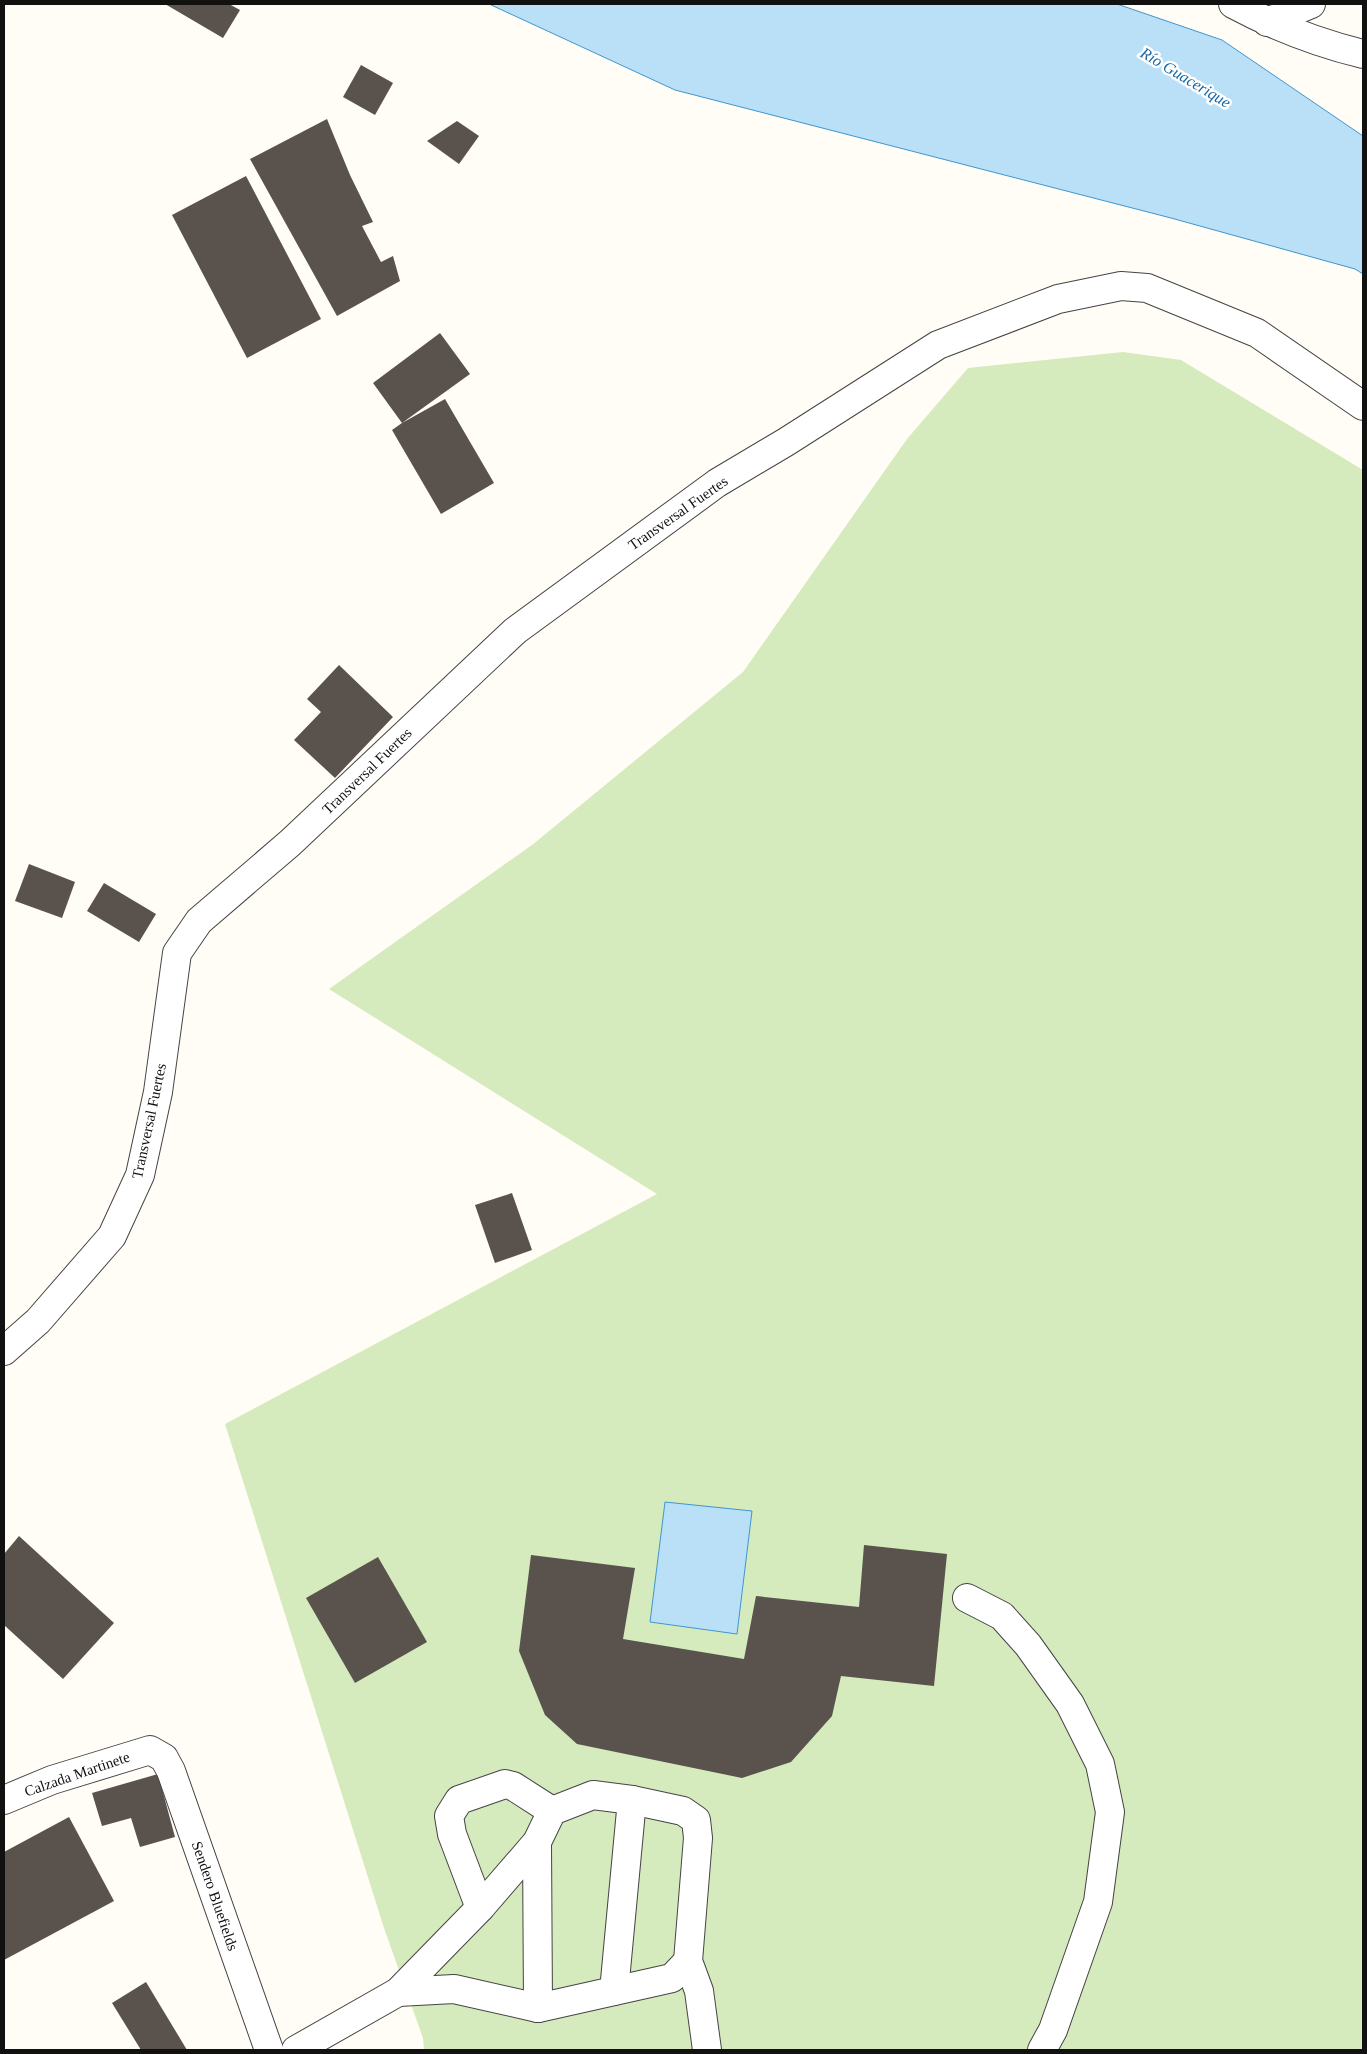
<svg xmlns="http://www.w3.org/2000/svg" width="1367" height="2054" font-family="'Times New Roman',serif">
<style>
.green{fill:#d5ebbd}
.water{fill:#b9e0f7;stroke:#3f96cf}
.building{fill:#5a524d}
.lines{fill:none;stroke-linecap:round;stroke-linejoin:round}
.minor-casing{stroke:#444;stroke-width:30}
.minor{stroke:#fff;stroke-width:28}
.labels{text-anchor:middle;stroke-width:5;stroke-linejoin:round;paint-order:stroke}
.street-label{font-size:15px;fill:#111;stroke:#fff}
.water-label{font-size:16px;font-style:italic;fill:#1768a6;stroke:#fff}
</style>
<rect width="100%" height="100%" fill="#fffdf5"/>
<path class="green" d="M1123 352 1181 360 1363 470V2050H424L423 2038 384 1928 225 1424 657 1194 329 989 532 845 743 672 907 439 968 368Z"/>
<g class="water">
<path d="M489 4H1117L1222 40 1363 136V274L1355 269 1171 218 675 90Z"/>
<path d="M665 1502 752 1511 737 1634 650 1622Z"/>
</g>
<g class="building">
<path d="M165 4H229L240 10 223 38Z"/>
<path d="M361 65 393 83 375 115 343 97Z"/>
<path d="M327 119 350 175 373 222 362 226 381 262 393 256 400 281 337 316 250 159Z"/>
<path d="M457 121 479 136 459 164 427 141Z"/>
<path d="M246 176 321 319 247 358 172 215Z"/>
<path d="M440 333 470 374 402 423 445 399 494 483 441 514 392 430 402 423 373 383Z"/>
<path d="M339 665 393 717 335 778 294 740 321 712 307 699Z"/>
<path d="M29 864 75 882 62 918 15 901Z"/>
<path d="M104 883 156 914 139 942 87 911Z"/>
<path d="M512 1193 532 1250 495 1263 475 1205Z"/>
<path d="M19 1536 114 1623 63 1679 4 1625V1554Z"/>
<path d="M864 1545 947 1554 934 1686 841 1676 832 1716 791 1762 742 1778 577 1744 545 1715 519 1651 531 1555 635 1568 623 1639 744 1659 756 1596 859 1607Z"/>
<path d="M378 1557 427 1642 355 1683 306 1598Z"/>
<path d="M158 1774 175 1837 140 1847 131 1818 102 1826 92 1793Z"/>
<path d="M69 1817 114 1901 4 1960V1852Z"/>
<path d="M146 1982 187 2050H141L112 2003Z"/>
</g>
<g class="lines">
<g class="minor-casing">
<g id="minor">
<path d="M1233 4C1274 26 1318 43 1363 54"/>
<path d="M1267 22 1311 4"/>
<path d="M4 1351 38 1321 112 1236 140 1175 158 1092 177 953 199 921 290 843 515 631 717 483 786 442 938 345 1058 299 1121 286 1147 288 1257 333 1363 406"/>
<path d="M967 1598 1002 1616 1028 1645 1070 1704 1100 1764 1110 1812 1098 1902 1053 2030 1042 2050"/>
<path d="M4 1800 52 1780 150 1750 164 1758 171 1771 269 2050"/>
<path d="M537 1842 538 2008"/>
<path d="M480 1908 452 1834 449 1816 459 1800 505 1784 513 1786 552 1811"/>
<path d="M614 1991 632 1800"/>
<path d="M398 1992 454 1989 538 2008 672 1978 688 1961"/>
<path d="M296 2050 398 1992 480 1908 537 1842 552 1811 593 1795 632 1800 683 1811 696 1820 698 1838 688 1961 699 1991 707 2050"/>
</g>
</g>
<use href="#minor" class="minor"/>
</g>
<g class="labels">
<g class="street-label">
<text transform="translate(678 513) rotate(-35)" y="5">Transversal Fuertes</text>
<text transform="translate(367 771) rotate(-44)" y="5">Transversal Fuertes</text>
<text transform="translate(149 1121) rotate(-78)" y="5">Transversal Fuertes</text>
<text transform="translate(77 1774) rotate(-19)" y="5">Calzada Martinete</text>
<text transform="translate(215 1896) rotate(71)" y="5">Sendero Bluefields</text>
</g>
<g class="water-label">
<text transform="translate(1186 77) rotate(31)" y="6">Río Guacerique</text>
</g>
</g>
<rect width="1367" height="2054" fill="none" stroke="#111111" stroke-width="10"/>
</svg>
